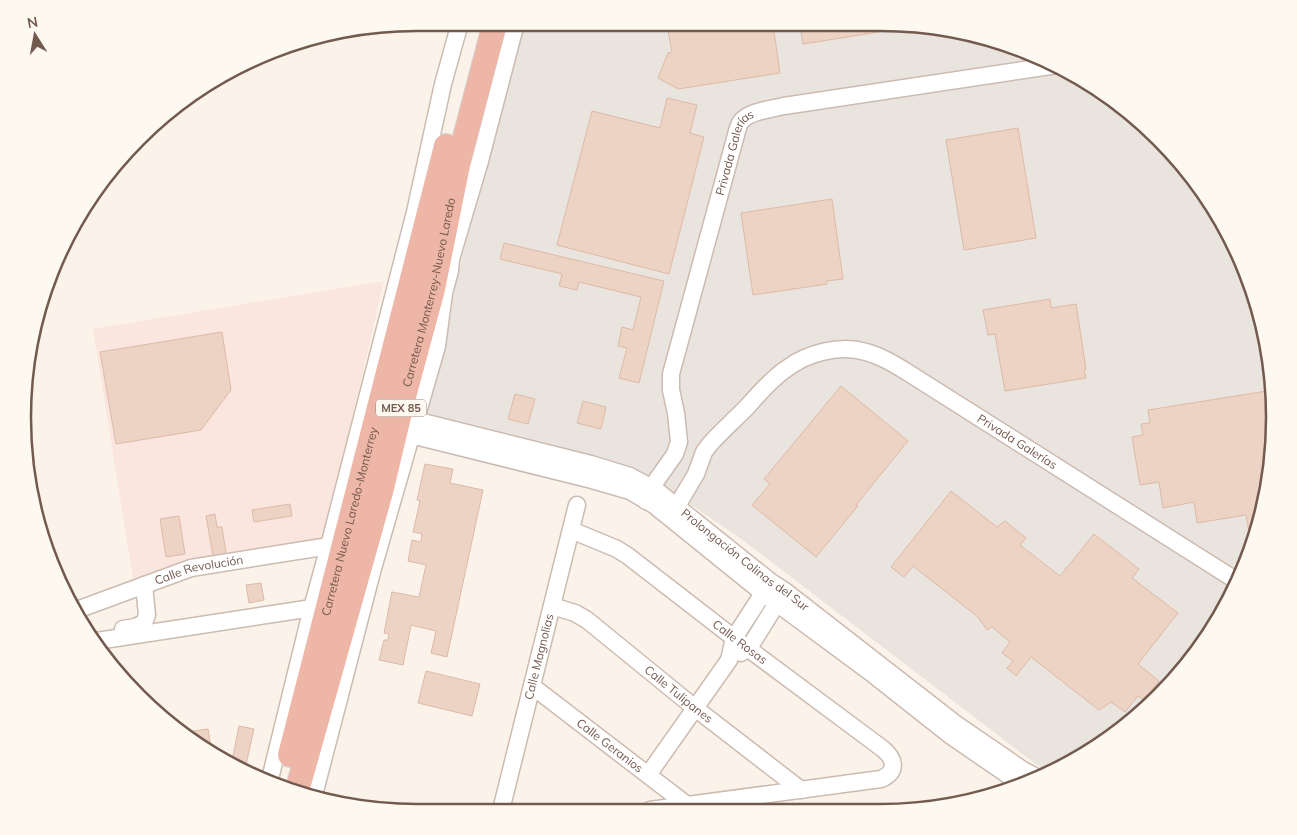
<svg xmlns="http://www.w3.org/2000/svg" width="1297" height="835" font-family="Mulish,sans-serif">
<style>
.commercial{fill:#fae6df}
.industrial{fill:#eae4df}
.building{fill:#edd3c4;stroke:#deb9a6}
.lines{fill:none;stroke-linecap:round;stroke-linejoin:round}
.minor-casing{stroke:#ccbbb0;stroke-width:19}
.highway-casing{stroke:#d8d1ce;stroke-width:26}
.minor{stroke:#fff;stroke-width:16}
.highway{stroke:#eeb6a7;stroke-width:24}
.labels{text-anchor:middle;stroke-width:4;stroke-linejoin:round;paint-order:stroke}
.shield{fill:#fdf8f0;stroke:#9c897f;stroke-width:1}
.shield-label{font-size:11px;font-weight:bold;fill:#735a4f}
.street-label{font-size:12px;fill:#735a4f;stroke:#fdf8f0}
.rim{fill:none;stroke:#735a4f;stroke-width:2.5}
</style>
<rect width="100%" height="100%" fill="#fbf3ea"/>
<path class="commercial" d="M384 281 324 540 133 579 93 329Z"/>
<path class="industrial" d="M514 23 931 26 1054 63 1140 120 1193 177 1234 243 1261 315 1274 391 1271 469 1254 544 1222 615 1177 678 1120 731 1050 773 1037 765 740 538 672 492 629 471 427 413Z"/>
<g class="building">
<path d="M661 24 773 25 780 73 678 89 658 78 668 53 672 52 668 30H662Z"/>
<path d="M800 25H864L866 34 803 44Z"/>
<path d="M864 25 918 26 866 34Z"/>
<path d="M667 98 697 105 690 133 704 137 669 274 557 245 592 111 660 128Z"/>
<path d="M1018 128 1036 238 964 250 946 140Z"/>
<path d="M1201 191 1218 218 1211 221Z"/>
<path d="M832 199 843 279 827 281V284L753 295 741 213Z"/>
<path d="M504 243 664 281 639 383 619 378 627 348 618 346 622 327 633 330 641 297 579 282 577 290 559 286 562 274 500 259Z"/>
<path d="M1050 299 1051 308 1076 304 1086 369H1084L1086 378 1005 391 995 334 988 335 983 310Z"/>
<path d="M222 332 231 390 201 430 116 444 100 352Z"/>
<path d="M841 386 908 441 856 505 858 506 816 557 752 505 770 484 764 479Z"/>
<path d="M1273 390 1271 469 1252 549 1246 515 1197 523 1194 502 1163 508 1159 482 1140 485 1132 437 1143 435 1141 424 1150 423 1148 410Z"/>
<path d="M515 394 535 399 528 424 508 419Z"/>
<path d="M583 401 606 407 601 429 577 423Z"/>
<path d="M425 464 453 469 450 483 483 490 447 657 431 653 436 631 411 625 403 665 379 660 384 640H388L389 634 384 633 392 592 419 597 426 565 408 561 412 540 421 542 422 534 413 532 420 501 417 500Z"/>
<path d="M951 491 997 527 1005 521 1026 538 1020 545 1060 576 1094 534 1139 569 1132 578 1178 613 1138 664 1159 681 1144 700 1138 696 1125 712 1111 702 1099 710 1031 657 1016 676 1007 668 1013 661 1002 653 1010 642 992 627 987 630 978 617 913 566 904 577 891 567Z"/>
<path d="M290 504 292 516 254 522 252 510Z"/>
<path d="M215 514 217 527H222L226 553 213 556 206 516Z"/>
<path d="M179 516 185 554 166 557 160 519Z"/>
<path d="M261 583 264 600 249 603 246 585Z"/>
<path d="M426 671 480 684 472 716 418 703Z"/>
<path d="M239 726 254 729 245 769 232 761Z"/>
<path d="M208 729 211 748 186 732Z"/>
</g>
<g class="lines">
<g class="minor-casing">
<g id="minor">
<path id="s1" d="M415 420 591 464 630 476 656 490 771 582 785 591 956 724 1023 770 1038 778"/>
<path d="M411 435 592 480 630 491 654 505 763 593 870 672 951 736 1021 784"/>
<path id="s2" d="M646 501 651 488 675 454 679 442 676 413 671 390V374L736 135C737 131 738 127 740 123 747 111 772 109 784 106L1057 65"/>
<path id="s3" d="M671 516 696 474 704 452 710 444C721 432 733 421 745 409 758 395 770 380 786 369 807 353 840 344 866 352 881 356 894 364 907 372L1237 581"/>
<path id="s4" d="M571 530 617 549 628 556 734 638 883 749C896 760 897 772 881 779L650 810"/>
<path id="s5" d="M552 606 575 613 587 620 695 708 801 790"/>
<path id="s6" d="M74 611 191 568 329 546"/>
<path d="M123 629 135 627 144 623 147 615 144 585"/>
<path d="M97 641 312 608"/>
<path d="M741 653 749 648 782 595"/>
<path id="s7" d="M532 686 687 805"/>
<path d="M648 775 729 660 734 638 769 584"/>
<path d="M269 783 312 608 329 546 415 212 443 84 460 23"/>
<path d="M314 795 372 572 437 346 444 293 450 271 451 259 480 161 516 23"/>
<path id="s8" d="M501 810 577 505"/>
</g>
</g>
<g class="highway-casing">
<g id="highway">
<path id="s9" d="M290 755 446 146"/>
<path id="s10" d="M297 791 381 492 403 400 433 289 459 160 495 23"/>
</g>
</g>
<use href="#minor" class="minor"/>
<use href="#highway" class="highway"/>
</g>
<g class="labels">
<rect class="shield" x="376" y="399.5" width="50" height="17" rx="4"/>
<g class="shield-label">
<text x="401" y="412">MEX 85</text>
</g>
<g class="street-label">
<text dy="4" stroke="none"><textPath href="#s2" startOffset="368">Privada Galerías</textPath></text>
<text dy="4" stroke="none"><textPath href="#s10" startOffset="516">Carretera Monterrey-Nuevo Laredo</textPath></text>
<text dy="4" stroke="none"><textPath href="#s3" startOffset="450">Privada Galerías</textPath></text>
<text dy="4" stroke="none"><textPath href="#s9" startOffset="241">Carretera Nuevo Laredo-Monterrey</textPath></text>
<text dy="4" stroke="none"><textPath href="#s1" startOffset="365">Prolongación Colinas del Sur</textPath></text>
<text dy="4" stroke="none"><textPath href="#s6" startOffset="132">Calle Revolución</textPath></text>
<text dy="4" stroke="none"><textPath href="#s4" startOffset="204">Calle Rosas</textPath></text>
<text dy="4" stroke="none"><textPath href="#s8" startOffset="158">Calle Magnolias</textPath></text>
<text dy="4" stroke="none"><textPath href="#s5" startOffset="156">Calle Tulipanes</textPath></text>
<text dy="4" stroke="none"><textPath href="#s7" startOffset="98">Calle Geranios</textPath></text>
</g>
</g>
<path d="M0 0H1297V835H0ZM417 31H880A386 386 0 0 1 1266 417V418A386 386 0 0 1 880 804H417A386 386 0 0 1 31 418V417A386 386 0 0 1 417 31Z" fill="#fdf8f0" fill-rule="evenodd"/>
<path class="rim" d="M417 31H880A386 386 0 0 1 1266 417V418A386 386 0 0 1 880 804H417A386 386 0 0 1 31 418V417A386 386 0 0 1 417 31Z"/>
<g transform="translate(35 35) rotate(349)" stroke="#fdf8f0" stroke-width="4" paint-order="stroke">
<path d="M0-4L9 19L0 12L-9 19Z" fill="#735a4f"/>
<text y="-8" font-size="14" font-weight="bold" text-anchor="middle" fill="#735a4f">N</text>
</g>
</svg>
